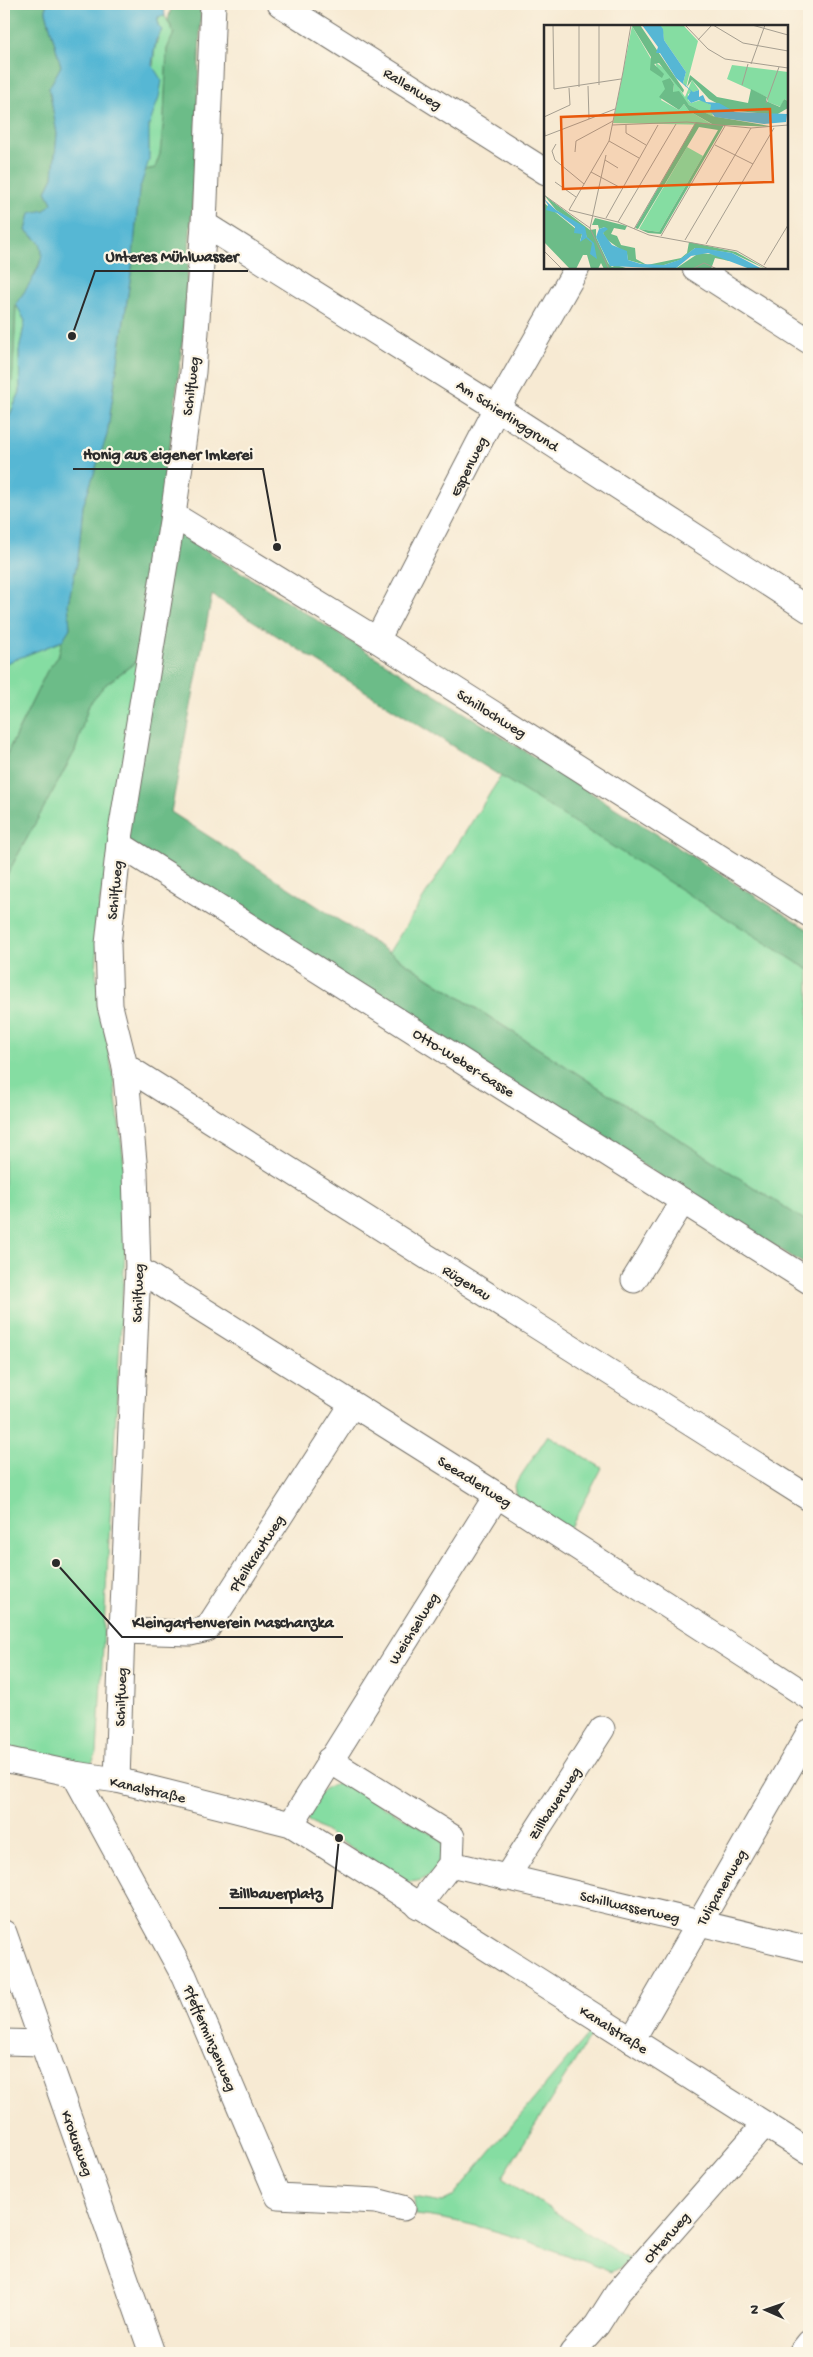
<svg xmlns="http://www.w3.org/2000/svg" width="813" height="2357" font-family="'Gochi Hand',sans-serif">
<style>
.green{fill:#85dda2;stroke:#588466}
.forest{fill:#6cbc88;stroke:#4c745a}
.water{fill:#56b7d4;stroke:#407180}
.lines{fill:none;stroke-linecap:round;stroke-linejoin:round}
.minor-casing{stroke:#726e66;stroke-width:27}
.minor{stroke:#fff;stroke-width:25}
.labels{text-anchor:middle;stroke-width:4.5;stroke-linejoin:round;paint-order:stroke}
.street-label{font-size:15px;fill:#2b2b2b;stroke:#fcf5e5}
.inset-road{fill:none;stroke:#a59e90;stroke-width:1}
.view{fill:#e8590c;fill-opacity:0.15;stroke:#e8590c;stroke-width:2.5}
.inset-edge{fill:none;stroke:#2b2b2b;stroke-width:2.5}
.leader{fill:none;stroke:#2b2b2b;stroke-width:2}
.callout-dot{fill:#2b2b2b;stroke:#fcf5e5;stroke-width:2}
.callout-label{font-size:16px;text-anchor:middle;font-weight:bold;fill:#2b2b2b;stroke:#fcf5e5;stroke-width:4.5;stroke-linejoin:round;paint-order:stroke}
</style>
<rect width="100%" height="100%" fill="#fcf5e5"/>
<filter id="ink" filterUnits="userSpaceOnUse"><feTurbulence type="fractalNoise" baseFrequency=".02" numOctaves="2"/><feDisplacementMap in="SourceGraphic" scale="10" xChannelSelector="R" yChannelSelector="G"/><feConvolveMatrix kernelMatrix="1 2 1 2 8 2 1 2 1" color-interpolation-filters="sRGB"/></filter>
<filter id="wash" filterUnits="userSpaceOnUse"><feTurbulence type="fractalNoise" baseFrequency=".0096" numOctaves="4" result="noise"/><feDisplacementMap in="SourceGraphic" scale="20" xChannelSelector="R" yChannelSelector="G"/><feGaussianBlur stdDeviation="1.12" result="paint"/><feColorMatrix in="noise" values="0 0 0 0 0 0 0 0 0 0 0 0 0 0 0 0 0 1.4 0 .05"/><feComposite in="paint" operator="in"/></filter>
<g filter="url(#wash)">
<rect width="100%" height="100%" fill="#f7ead3"/>
<g class="green">
<path d="M165 16 174 33 167 49 164 118 160 154 155 168 145 170C152 155 147 140 149 125 150 112 152 99 153 86 154 66 151 49 162 30L158 26V17Z"/>
<path d="M16 304 25 321 19 351 20 392 4 427C4 415 9 406 10 394 14 364 15 334 16 304Z"/>
<path d="M62 641 58 657 47 671 4 759V667L6 663Z"/>
<path d="M151 651 119 844 100 900 96 974 114 1082 124 1163 126 1233 97 1753 90 1766 4 1746V880L75 751 89 704 105 685Z"/>
<path d="M501 776 809 970V1223L389 952Z"/>
<path d="M548 1435 602 1468 569 1531 516 1496 514 1486Z"/>
<path d="M342 1783 440 1838 445 1850C434 1871 432 1882 405 1882L307 1820C316 1798 317 1787 342 1783Z"/>
<path d="M591 2031 593 2032 502 2178 631 2261 611 2272C548 2248 484 2222 415 2215L414 2197 442 2202 452 2197Z"/>
</g>
<g class="forest">
<path d="M4 4H46V12L61 66 49 88 57 134 53 177 46 191 52 203 45 210 30 214 26 231 40 242 43 256 31 282 16 304 13 371 10 400 4 415Z"/>
<path d="M172 4H201L196 149 183 337 161 522 809 930V970L212 595 171 812 809 1223V1267L119 844 150 651 105 685 89 704 75 751 4 880V760L47 671 58 657 62 641 70 628 68 603 78 559 83 506 107 435 132 267 139 191 145 170 155 168 160 154 164 118 167 49 174 33 168 20Z"/>
</g>
<path class="water" d="M46 4H164L165 16 158 17V26L162 30 156 40 152 65 162 81 159 97 149 126V160L139 191 132 267 107 435 83 506 78 559 68 603 70 628 62 641 6 663 4 667V428L20 392 19 351 25 321 16 304C25 290 52 257 38 241 35 237 30 234 26 231L30 213 45 210 52 203 46 191 53 177 57 134 49 88 61 66 46 12Z"/>
</g>
<g filter="url(#ink)">
<g class="lines">
<g class="minor-casing">
<g id="minor">
<path d="M280 4 546 172"/>
<path d="M204 224 497 408 809 610"/>
<path d="M695 268 809 341"/>
<path d="M173 515 377 640 809 914"/>
<path d="M377 640 497 408 577 268"/>
<path d="M119 844 809 1281"/>
<path d="M125 1066 809 1498"/>
<path d="M138 1269 497 1495 809 1697"/>
<path d="M634 1280 683 1201"/>
<path d="M122 1631 190 1633 207 1629 352 1405"/>
<path d="M4 1759 74 1774 117 1780 291 1824 809 2152"/>
<path d="M329 1760 452 1837 451 1864 418 1906"/>
<path d="M74 1774 184 1976 278 2196 376 2201 403 2208"/>
<path d="M117 1780 122 1631 138 1269 135 1172 125 1066 110 1006 108 944 119 844 173 515 193 372 204 224 213 4"/>
<path d="M291 1824 497 1495"/>
<path d="M451 1864 809 1949"/>
<path d="M506 1878 602 1729"/>
<path d="M4 1933 152 2353"/>
<path d="M632 2040 809 1733"/>
<path d="M4 2042 42 2043"/>
<path d="M572 2353 597 2325 618 2292 765 2124"/>
<path d="M801 2353 809 2343"/>
</g>
</g>
<use href="#minor" class="minor"/>
</g>
</g>
<g class="labels">
<g class="street-label">
<text transform="translate(413 88) rotate(32)" y="5">Rallenweg</text>
<text transform="translate(190 386) rotate(-83)" y="5">Schilfweg</text>
<text transform="translate(508 415) rotate(33)" y="5">Am Schierlinggrund</text>
<text transform="translate(468 466) rotate(-63)" y="5">Espenweg</text>
<text transform="translate(492 713) rotate(32)" y="5">Schillochweg</text>
<text transform="translate(114 890) rotate(-84)" y="5">Schilfweg</text>
<text transform="translate(464 1062) rotate(32)" y="5">Otto-Weber-Gasse</text>
<text transform="translate(467 1282) rotate(32)" y="5">Rügenau</text>
<text transform="translate(137 1293) rotate(-88)" y="5">Schilfweg</text>
<text transform="translate(475 1481) rotate(32)" y="5">Seeadlerweg</text>
<text transform="translate(256 1553) rotate(-57)" y="5">Pfeilkrautweg</text>
<text transform="translate(413 1628) rotate(-58)" y="5">Weichselweg</text>
<text transform="translate(120 1697) rotate(-88)" y="5">Schilfweg</text>
<text transform="translate(148 1789) rotate(13)" y="5">Kanalstraße</text>
<text transform="translate(554 1803) rotate(-57)" y="5">Zillbauerweg</text>
<text transform="translate(721 1887) rotate(-60)" y="5">Tulipanenweg</text>
<text transform="translate(630 1906) rotate(13)" y="5">Schillwasserweg</text>
<text transform="translate(614 2029) rotate(32)" y="5">Kanalstraße</text>
<text transform="translate(211 2038) rotate(67)" y="5">Pfefferminzenweg</text>
<text transform="translate(78 2143) rotate(70)" y="5">Krokusweg</text>
<text transform="translate(666 2237) rotate(-49)" y="5">Otterweg</text>
</g>
</g>
<g transform="translate(544 25)">
<rect width="244" height="244" fill="#f7ead3"/>
<path d="M110 0H139L154 16 142 62 139 58 142 47 120 15 119 8ZM88 1 114 46 111 37 124 46 141 72 148 55 155 65 144 69V75L147 78 157 75 167 80 169 92 145 80 134 67H129L130 59 126 53 117 75 135 85 140 79 145 86 169 100 69 98ZM188 40 244 47V76L240 74 237 82 224 77 223 72 183 54ZM143 122 159 131 115 207 95 204Z" fill="#85dda2"/>
<path d="M96 0 140 65 139 68 115 38 110 39 120 49 118 53 106 45 107 32 88 1ZM146 50 173 72 204 78 207 64 223 72 222 76 236 82 240 74 244 76V83L232 90 185 85 165 74 148 55 143 62ZM126 53 130 59 129 67 135 66 145 80 168 91 231 102 180 100 117 209 104 208 95 204 115 207 174 105 155 102 94 204 91 203 152 97 168 99 145 86 140 79 135 85 115 72 121 64 118 56ZM0 170 46 205 52 204V212L64 238 68 242 72 240 85 244H60L57 238 54 244H47L43 230H39L32 244H26L0 217V178L38 209 36 216 43 212 38 202 12 185ZM51 193 83 201 81 205 70 203 67 209 73 211 77 220 91 223 92 234 103 240 137 233 143 228 145 217 192 227 222 244 188 228 151 223 136 235 120 240H102L84 235 83 229 62 214 59 208 61 202 55 204 54 200H48ZM155 228 177 230 186 236 171 233 167 244H131Z" fill="#6cbc88"/>
<path d="M98 0H116L119 4 120 15 142 47 139 58 149 67 155 65V72L159 70 162 77 175 78 191 87 243 89 242 97 220 99 171 92 166 86 167 80 155 75 147 78 143 73 147 66 132 53 116 28H112L114 22ZM0 174 12 185 41 202 43 212 50 218 53 234 46 229 48 218 42 213 36 217 38 209 30 208 31 202 13 188 2 185 4 180ZM61 202 64 204 59 208 68 220 83 226 84 235 97 239 120 240 135 235 151 223H157L188 228 218 244H206L164 228 147 231 131 244 66 241 52 212 55 204Z" fill="#56b7d4"/>
<path class="inset-road" d="M9 0 10 64 77 54M35 0V62M141 0 164 24 181 34 244 43M169 0 199 18 244 26M208 0 244 10M154 15 168 0M207 39 221 0M79 47 87 0M55 60V0M198 60 204 39M44 61 45 94M222 78 235 42M0 92 26 80 25 63M0 98 1 111 71 84M68 100 143 97 207 103 244 100M82 100V108L102 120M65 116 95 133M12 119 8 126 11 135 40 159M171 120 209 139M31 127 32 116 69 96M62 130 46 203 65 244M61 135 74 143M47 147 77 163M11 157 32 172M0 170 46 203M25 185 74 197 105 210 193 226 224 244M25 185 65 116 79 47M62 193 114 100M74 197 132 99M90 204 152 97M117 211 181 101M141 215 207 103M162 219 230 103M0 226 18 244M220 240 244 200M148 244 160 238 173 244"/>
<path class="view" d="M226 84 229 157 19 164 17 92Z"/>
<rect width="244" height="244" class="inset-edge"/>
</g>
<path class="leader" d="M72 336L95 271H248M277 547L263 469H73M56 1563L122 1637H343M339 1838L332 1908H219"/>
<g class="callout-dot">
<circle cx="72" cy="336" r="5"/>
<circle cx="277" cy="547" r="5"/>
<circle cx="56" cy="1563" r="5"/>
<circle cx="339" cy="1838" r="5"/>
</g>
<g class="callout-label">
<text x="172" y="261">Unteres Mühlwasser</text>
<text x="168" y="459">Honig aus eigener Imkerei</text>
<text x="233" y="1627">Kleingartenverein Maschanzka</text>
<text x="276" y="1898">Zillbauerplatz</text>
</g>
<rect width="813" height="2357" fill="none" stroke="#fcf5e5" stroke-width="20"/>
<g transform="translate(766 2310) rotate(272)" stroke="#fcf5e5" stroke-width="4" paint-order="stroke">
<path d="M0-4L9 19L0 12L-9 19Z" fill="#2b2b2b"/>
<text y="-8" font-size="14" font-weight="bold" text-anchor="middle" fill="#2b2b2b">N</text>
</g>
</svg>
